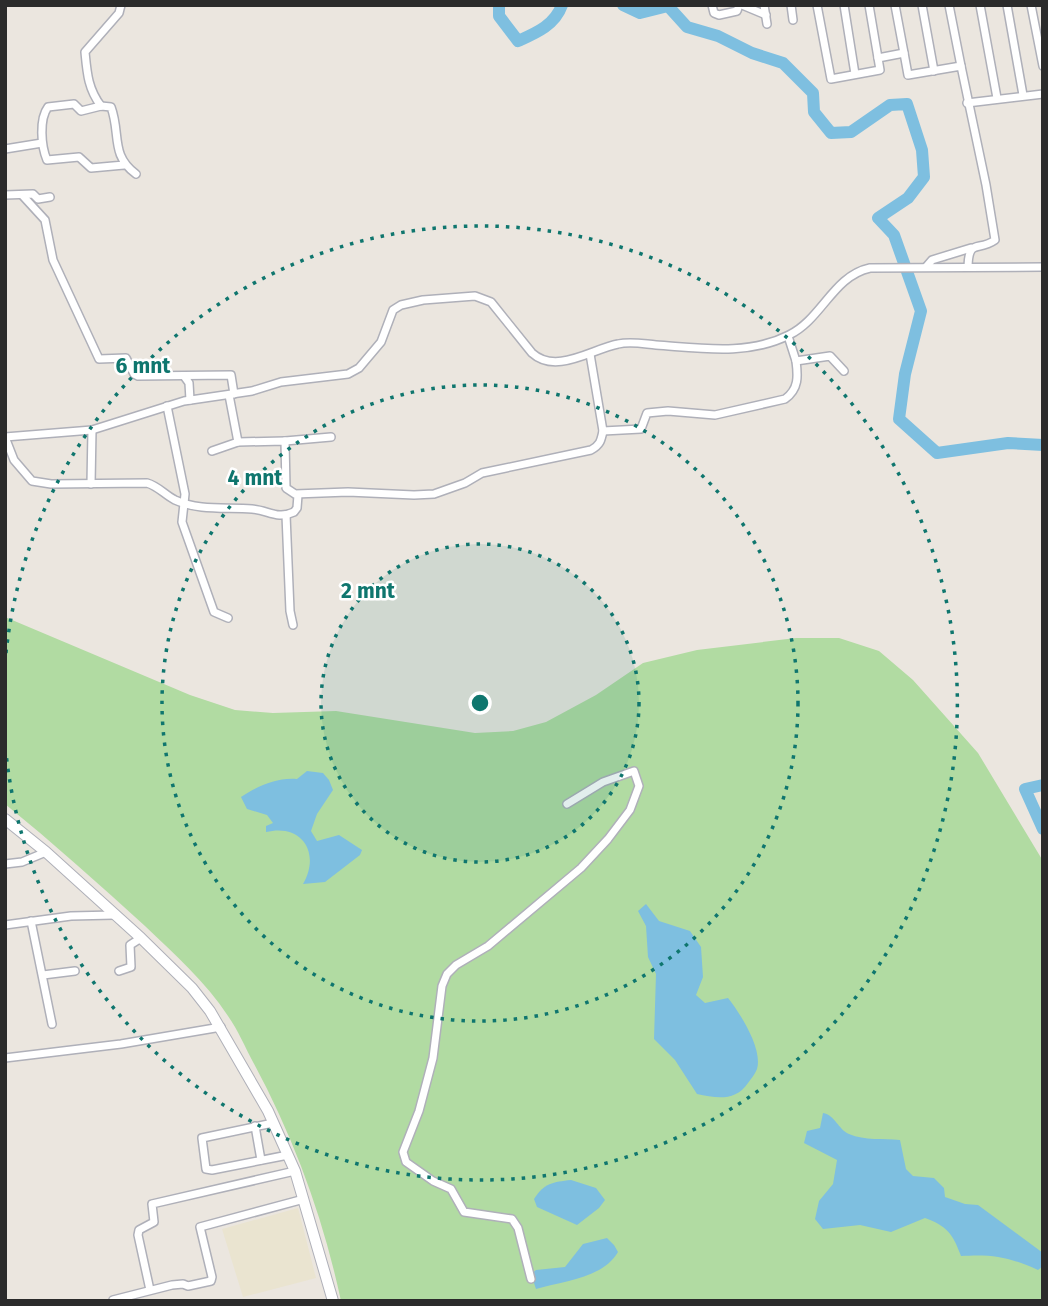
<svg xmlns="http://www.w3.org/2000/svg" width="1048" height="1306" font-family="'Fira Sans',sans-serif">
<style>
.education{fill:#eae4d0}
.green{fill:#b1dba2}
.water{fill:#7ebfe0}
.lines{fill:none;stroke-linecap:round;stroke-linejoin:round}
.river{stroke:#7ebfe0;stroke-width:12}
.street-casing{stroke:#afb0b9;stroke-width:10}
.secondary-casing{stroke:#afb0b9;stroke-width:12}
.street{stroke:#fff;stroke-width:7}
.secondary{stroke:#fff;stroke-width:10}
.ring{fill:none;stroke:#0f766e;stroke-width:3.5;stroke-dasharray:3.5 7}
.centre{fill:#0f766e;stroke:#fff;stroke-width:3.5}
.ring-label{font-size:21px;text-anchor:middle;font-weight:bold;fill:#0f766e;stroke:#fff;stroke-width:5;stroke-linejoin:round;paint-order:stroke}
</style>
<rect width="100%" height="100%" fill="#ebe6df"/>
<path class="education" d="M298 1208 316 1278 243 1297 222 1229Z"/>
<path class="green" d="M5 617 190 695 235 710 273 713 336 711 475 733 513 731 546 722 596 695 643 663 697 650 796 638H839L879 651 913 680 978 753 1043 861V1301H341C323 1217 294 1138 253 1062 245 1047 238 1030 228 1016 206 982 174 954 145 926 99 884 53 843 5 804Z"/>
<g class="water">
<path d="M307 771 323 773 329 780 333 790 317 814 311 831 317 841 339 835 362 850 360 855 325 882 303 884C321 853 302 823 266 832V826L273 823 267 815 247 809 241 797C257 786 278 777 297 779Z"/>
<path d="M646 904 659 921 690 931 701 947 703 977 696 995 705 1003 728 998C740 1013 763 1049 757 1069 755 1074 751 1079 748 1083 735 1102 716 1098 697 1094L675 1060 654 1039 656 974 648 957 646 926 638 911Z"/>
<path d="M823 1113C835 1115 838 1129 849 1134 865 1141 883 1138 900 1140L906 1169 913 1176 934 1178 944 1188 945 1197 965 1204 978 1205 1043 1253V1266L1038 1270C1009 1257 993 1254 961 1256 953 1234 947 1226 925 1218L891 1232 860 1225 823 1229 815 1219 819 1201 833 1184 837 1160 804 1143 807 1131 820 1128Z"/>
<path d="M571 1180 596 1188 605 1200 599 1208 577 1225 537 1207 534 1199C544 1183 553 1182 571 1180Z"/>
<path d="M607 1238 614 1245 618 1252C603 1278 564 1281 536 1289L531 1274 536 1270 565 1267 583 1244Z"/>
</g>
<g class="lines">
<g class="river">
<path d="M499 5V16L518 41C536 33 555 25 562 5"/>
<path d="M623 5 640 13 668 6 687 27 718 36 752 53 783 63 813 93 814 112 831 133 851 132 890 105 907 104 922 150 924 177 908 198 878 218 894 235 921 311 905 374 899 419 937 453 1008 443 1043 445"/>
<path d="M1043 785 1025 789 1043 829"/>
</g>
<g class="street-casing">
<g id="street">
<path d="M712 5 714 13 719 15 737 11 739 5"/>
<path d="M742 5 766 15"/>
<path d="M764 5 767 24"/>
<path d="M791 5 793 20"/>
<path d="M817 5 831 79 880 70 878 58 904 53 908 75 961 66 986 185 995 240C978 252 969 238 968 266"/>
<path d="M844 5 855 74"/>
<path d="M869 5 878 58"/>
<path d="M895 5 904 53"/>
<path d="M922 5 934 71"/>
<path d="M949 5 961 66"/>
<path d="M980 5 997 98"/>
<path d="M1007 5 1023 95"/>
<path d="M1031 5 1043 66"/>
<path d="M967 103 1043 94"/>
<path d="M101 106C88 89 87 73 85 52L119 13 121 5"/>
<path d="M5 149 42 143"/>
<path d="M124 165 91 168 79 157 47 160C41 146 39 119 48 107L74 104 81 111 101 106 111 107C121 134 110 155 136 174"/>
<path d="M5 195 33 194 38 199 50 197"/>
<path d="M23 196 45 220 53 260 99 359 126 358 134 374 138 376 231 375 234 394"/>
<path d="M926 267 932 260 971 248"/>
<path d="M788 336 796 361 830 356 844 371"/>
<path d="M184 376 189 383 190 400"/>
<path d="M229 395 238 442"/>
<path d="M167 406 185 494 182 522 214 612 228 618"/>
<path d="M603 431 641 429 647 413 668 411 715 415 785 399C799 389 798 376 796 361"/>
<path d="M5 437 92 430 184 401 252 391 281 382 348 374 359 368 381 342 393 310 401 305 423 300 475 296 491 302 532 353C556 375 592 349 618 344 631 341 644 344 656 345 700 348 748 356 789 335 822 319 833 276 870 268L1043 267"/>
<path d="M5 437 14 460 32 481 51 484 147 483C158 486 165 495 175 500 199 511 226 507 252 509 268 510 277 520 294 512L297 508 298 495"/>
<path d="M285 441 331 437"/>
<path d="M212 451 238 442 285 441 286 488 295 494 348 492 414 495 434 494 465 483 482 473 591 450C600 445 601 441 603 431L590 354"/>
<path d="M91 484 92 430"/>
<path d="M286 515 290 611 293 625"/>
<path d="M5 864 22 862 46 852"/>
<path d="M31 921 52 1024"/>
<path d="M5 925 71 916 114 915"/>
<path d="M119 971 131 967 130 945 141 938"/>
<path d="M43 975 75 971"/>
<path d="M5 1058 121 1044 221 1027"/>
<path d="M273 1123 202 1138 206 1169 212 1170 288 1155"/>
<path d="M255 1126 261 1160"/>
<path d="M531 1279 518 1228 512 1219 464 1212 451 1189 433 1181 406 1162 403 1152 419 1111 433 1058 442 986 447 974 456 965 488 946 581 868 608 839 630 810 639 786 634 771 603 782 567 804"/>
<path d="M150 1290 138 1235 139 1230 154 1222 152 1204 295 1171"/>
<path d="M113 1300 172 1285 183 1284 188 1286 211 1281 212 1277 200 1227 304 1199"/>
</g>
</g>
<g class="secondary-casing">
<path id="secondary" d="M5 819 46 852 141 938 192 988 210 1011 268 1111 295 1171 333 1301"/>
</g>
<use href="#street" class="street"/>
<use href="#secondary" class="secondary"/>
</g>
<circle cx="480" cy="703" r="159" fill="#0f766e" fill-opacity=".12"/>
<g class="ring">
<circle cx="480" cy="703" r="159"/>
<circle cx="480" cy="703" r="318"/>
<path d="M6 653A477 477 0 1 1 6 753"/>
</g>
<circle cx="480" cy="703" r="10" class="centre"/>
<g class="ring-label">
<text x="143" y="373">6 mnt</text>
<text x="255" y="485">4 mnt</text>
<text x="368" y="598">2 mnt</text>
</g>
<rect width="1048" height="1306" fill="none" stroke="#2b2b2b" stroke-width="14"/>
</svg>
